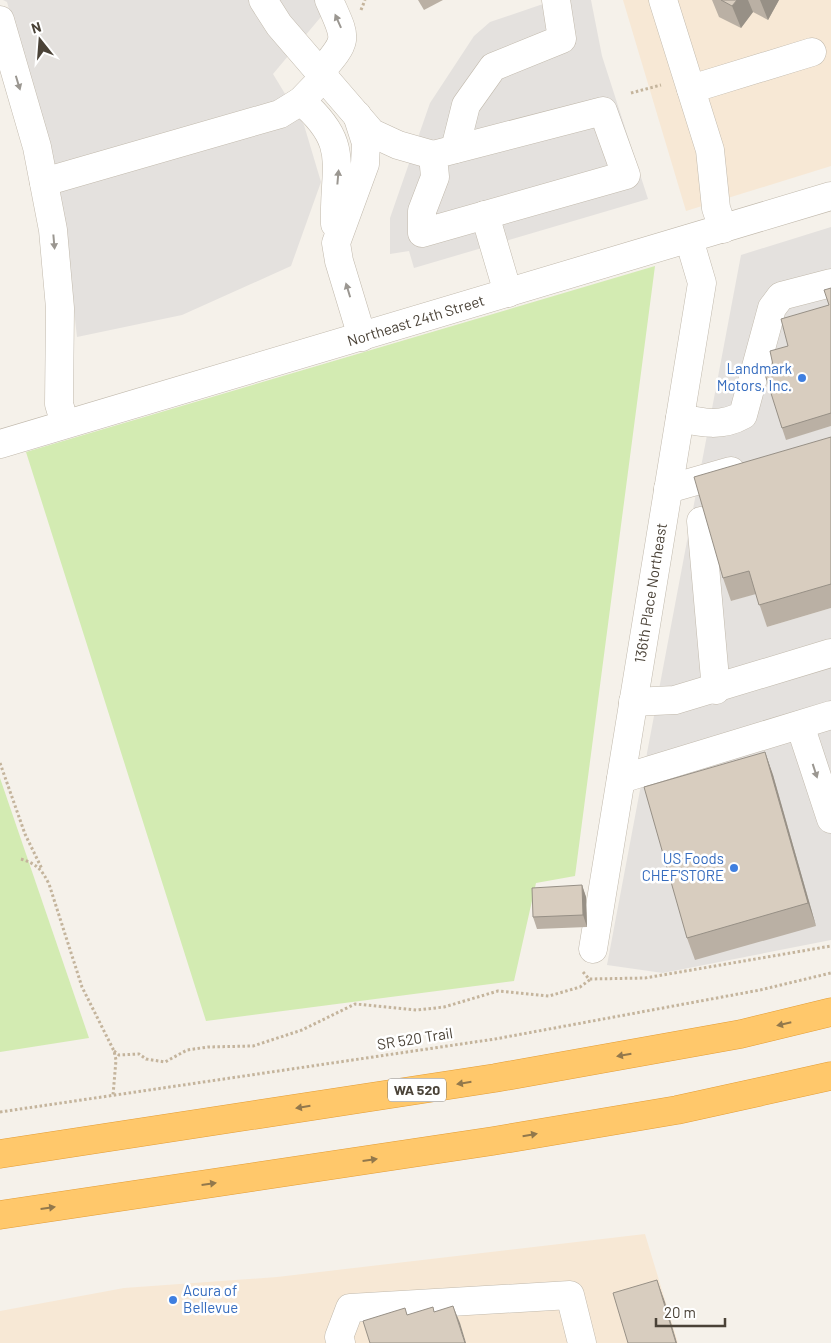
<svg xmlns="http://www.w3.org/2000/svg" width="831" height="1343" font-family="Barlow,sans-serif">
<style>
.commercial{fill:#f7e8d5}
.green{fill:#d3ebb2}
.parking{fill:#e4e1de}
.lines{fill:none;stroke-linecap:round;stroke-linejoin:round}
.minor-casing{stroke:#c1b9ac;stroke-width:29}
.highway-casing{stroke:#e39d36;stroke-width:29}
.path{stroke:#c4b49c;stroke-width:3;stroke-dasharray:2.5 2.5;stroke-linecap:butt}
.minor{stroke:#fff;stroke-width:28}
.highway{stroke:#ffc86b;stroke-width:28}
.wall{fill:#bab0a4}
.shaded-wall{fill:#979086}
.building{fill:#d8cdbf;stroke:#979086}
.oneway{fill:#9b9791}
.oneway2{fill:#92784c}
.shop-dot{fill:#3f7fe0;stroke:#fff;stroke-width:2}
.labels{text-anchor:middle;stroke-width:5;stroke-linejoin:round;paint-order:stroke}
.shield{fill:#fff;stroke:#807b73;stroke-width:1}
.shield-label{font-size:14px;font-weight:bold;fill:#4a4237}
.street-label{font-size:15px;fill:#4a4237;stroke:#fff}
.shop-label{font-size:15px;fill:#366cbe;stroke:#fff;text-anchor:end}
</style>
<rect width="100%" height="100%" fill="#f5f1ea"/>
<g class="commercial">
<path d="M623 0H831V166L686 211Z"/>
<path d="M645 1234 678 1343H0V1311L124 1288 277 1277Z"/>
</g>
<g class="green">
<path d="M655 266 575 876 536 883 514 981 206 1021 26 452Z"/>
<path d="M0 778 89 1038 0 1052Z"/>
</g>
<g class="parking">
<path d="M3 0H320L325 12 273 74 304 125 321 182 291 266 182 315 77 337 60 187 7 2Z"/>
<path d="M543 0H591L602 56 648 199 414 268 409 251 390 254V218L430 103 474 36 490 22 543 4Z"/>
<path d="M831 227V311L793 358 786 439 831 426V462L731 601 757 593 767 627 831 608V940L663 973 607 965 741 255Z"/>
</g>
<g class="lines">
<g class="minor-casing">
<g id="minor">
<path d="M263 0 279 25 372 133 398 145 433 155"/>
<path d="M663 0 710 150 716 208 723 229"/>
<path d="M0 20 37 147 53 230 60 308 59 404 65 424"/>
<path d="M321 71C350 38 346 39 329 0"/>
<path d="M691 89 812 52"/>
<path d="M301 101C352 145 333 166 335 224"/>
<path d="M603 111 626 175 422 233V211L435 177 433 155Z"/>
<path d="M357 115 366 143 365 164 336 243 339 261 362 337"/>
<path d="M455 149 466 105 493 67 562 39 556 0"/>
<path d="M44 182 280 114 301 101 325 76"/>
<path d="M485 215 508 293"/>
<path d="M680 418C702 423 722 427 743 415L772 308 781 296 831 283"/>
<path d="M0 444 831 196"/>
<path d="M668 489 731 471"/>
<path d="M701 521 716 690"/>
<path d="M633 702 675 700 831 653"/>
<path d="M800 725 831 819"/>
<path d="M621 779 831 715"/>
<path d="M593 949 702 283 689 239"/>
<path d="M341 1343 339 1337 350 1308 570 1295 582 1343"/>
</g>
</g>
<g class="highway-casing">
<g id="highway">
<path d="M0 1154 495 1078 741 1034 831 1012"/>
<path d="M0 1215 493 1141 677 1110 831 1076"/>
</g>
</g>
<g class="path">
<path d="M361 10 365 0"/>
<path d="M631 93 661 85"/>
<path d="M0 763 25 834 42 869"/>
<path d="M21 859C37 864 42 870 49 884L82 987 114 1051 116 1060 113 1095"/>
<path d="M583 972 589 979 645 978 831 946"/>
<path d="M114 1051 119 1055 139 1054 146 1059 165 1062 187 1050 208 1047 253 1046 302 1030 355 1004 417 1010 444 1007 498 991 549 996 580 987 591 979"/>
<path d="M0 1112 495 1039 760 990 831 973"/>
</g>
<use href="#minor" class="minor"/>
<use href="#highway" class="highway"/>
</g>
<g class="wall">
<path d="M418 0H443L424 10Z"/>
<path d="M712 0H779L768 20 753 12 741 28 719 17Z"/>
<path d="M831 288V426L786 440 782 428 773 365 788 346 829 305Z"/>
<path d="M831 437V608L767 627 756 594 731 601 723 578Z"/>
<path d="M765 752 773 775 816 926 695 960 687 938Z"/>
<path d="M582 885 586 897 587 927 537 929 533 917Z"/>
</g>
<g class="shaded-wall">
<path d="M737 0H748L753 12 741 28 732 6Z"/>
<path d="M760 0H779L768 20Z"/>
<path d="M765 752 773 775 816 926 808 903Z"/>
<path d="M582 885 586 897 587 927 583 915Z"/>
<path d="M657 1280 665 1302 677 1343H676Z"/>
<path d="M453 1306 460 1323 466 1343H465Z"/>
</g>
<g class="building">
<path d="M721 0H737L732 6Z"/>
<path d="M831 288V413L782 428 763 368 773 365 770 351 788 346 781 319 829 305 824 290Z"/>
<path d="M831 437V584L759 605 749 571 723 578 694 477Z"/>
<path d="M765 752 808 903 687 938 644 787Z"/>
<path d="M582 885 583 915 533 917 532 888Z"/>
<path d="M657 1280 676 1343H628L613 1293Z"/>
<path d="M453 1306 465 1343H370L363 1321 405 1308 407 1315 433 1307 434 1312Z"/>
</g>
<defs><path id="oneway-solid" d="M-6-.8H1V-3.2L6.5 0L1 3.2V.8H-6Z" transform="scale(1.25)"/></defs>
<g class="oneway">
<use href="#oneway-solid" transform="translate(338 21) rotate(-114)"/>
<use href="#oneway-solid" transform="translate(18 83) rotate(73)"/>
<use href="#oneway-solid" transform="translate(338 177) rotate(-85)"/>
<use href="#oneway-solid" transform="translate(54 242) rotate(85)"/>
<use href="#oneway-solid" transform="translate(348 290) rotate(-107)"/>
<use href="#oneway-solid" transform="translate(815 771) rotate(72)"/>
</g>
<g class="oneway2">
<use href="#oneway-solid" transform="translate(784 1024) rotate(167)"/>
<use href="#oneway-solid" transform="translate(624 1055) rotate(170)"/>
<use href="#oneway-solid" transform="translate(464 1083) rotate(171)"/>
<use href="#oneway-solid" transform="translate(303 1107) rotate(171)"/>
<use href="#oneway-solid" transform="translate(530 1135) rotate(-10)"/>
<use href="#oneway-solid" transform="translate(370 1160) rotate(-8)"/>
<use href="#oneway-solid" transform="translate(209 1184) rotate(-8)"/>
<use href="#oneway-solid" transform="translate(48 1208) rotate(-8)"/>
</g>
<g class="shop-dot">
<circle cx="802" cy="378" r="5"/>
<circle cx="734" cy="868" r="5"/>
<circle cx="173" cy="1300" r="5"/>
</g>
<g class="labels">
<rect class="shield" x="388" y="1078.5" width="58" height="23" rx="4"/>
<g class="shield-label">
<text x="417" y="1095">WA 520</text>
</g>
<g class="street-label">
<text transform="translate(416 321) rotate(-17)" y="5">Northeast 24th Street</text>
<text transform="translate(651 593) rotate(-81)" y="5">136th Place Northeast</text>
<text transform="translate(415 1039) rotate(-9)" y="5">SR 520 Trail</text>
</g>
<g class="shop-label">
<text x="792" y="374">Landmark<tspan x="792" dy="17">Motors, Inc.</tspan></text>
<text x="724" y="864">US Foods<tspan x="724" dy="17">CHEF'STORE</tspan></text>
<text x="183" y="1296" text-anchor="start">Acura of<tspan x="183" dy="17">Bellevue</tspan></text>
</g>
</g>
<g transform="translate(40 40) rotate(343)" stroke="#ffffff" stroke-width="4" paint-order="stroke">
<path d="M0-4L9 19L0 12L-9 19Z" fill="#4a4237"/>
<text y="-8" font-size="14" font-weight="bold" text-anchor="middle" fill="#4a4237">N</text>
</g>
<path d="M656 1318v8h69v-8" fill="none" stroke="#4a4237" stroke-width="2.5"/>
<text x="664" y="1318" font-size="15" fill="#4a4237" stroke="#ffffff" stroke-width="4" paint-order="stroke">20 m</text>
</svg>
